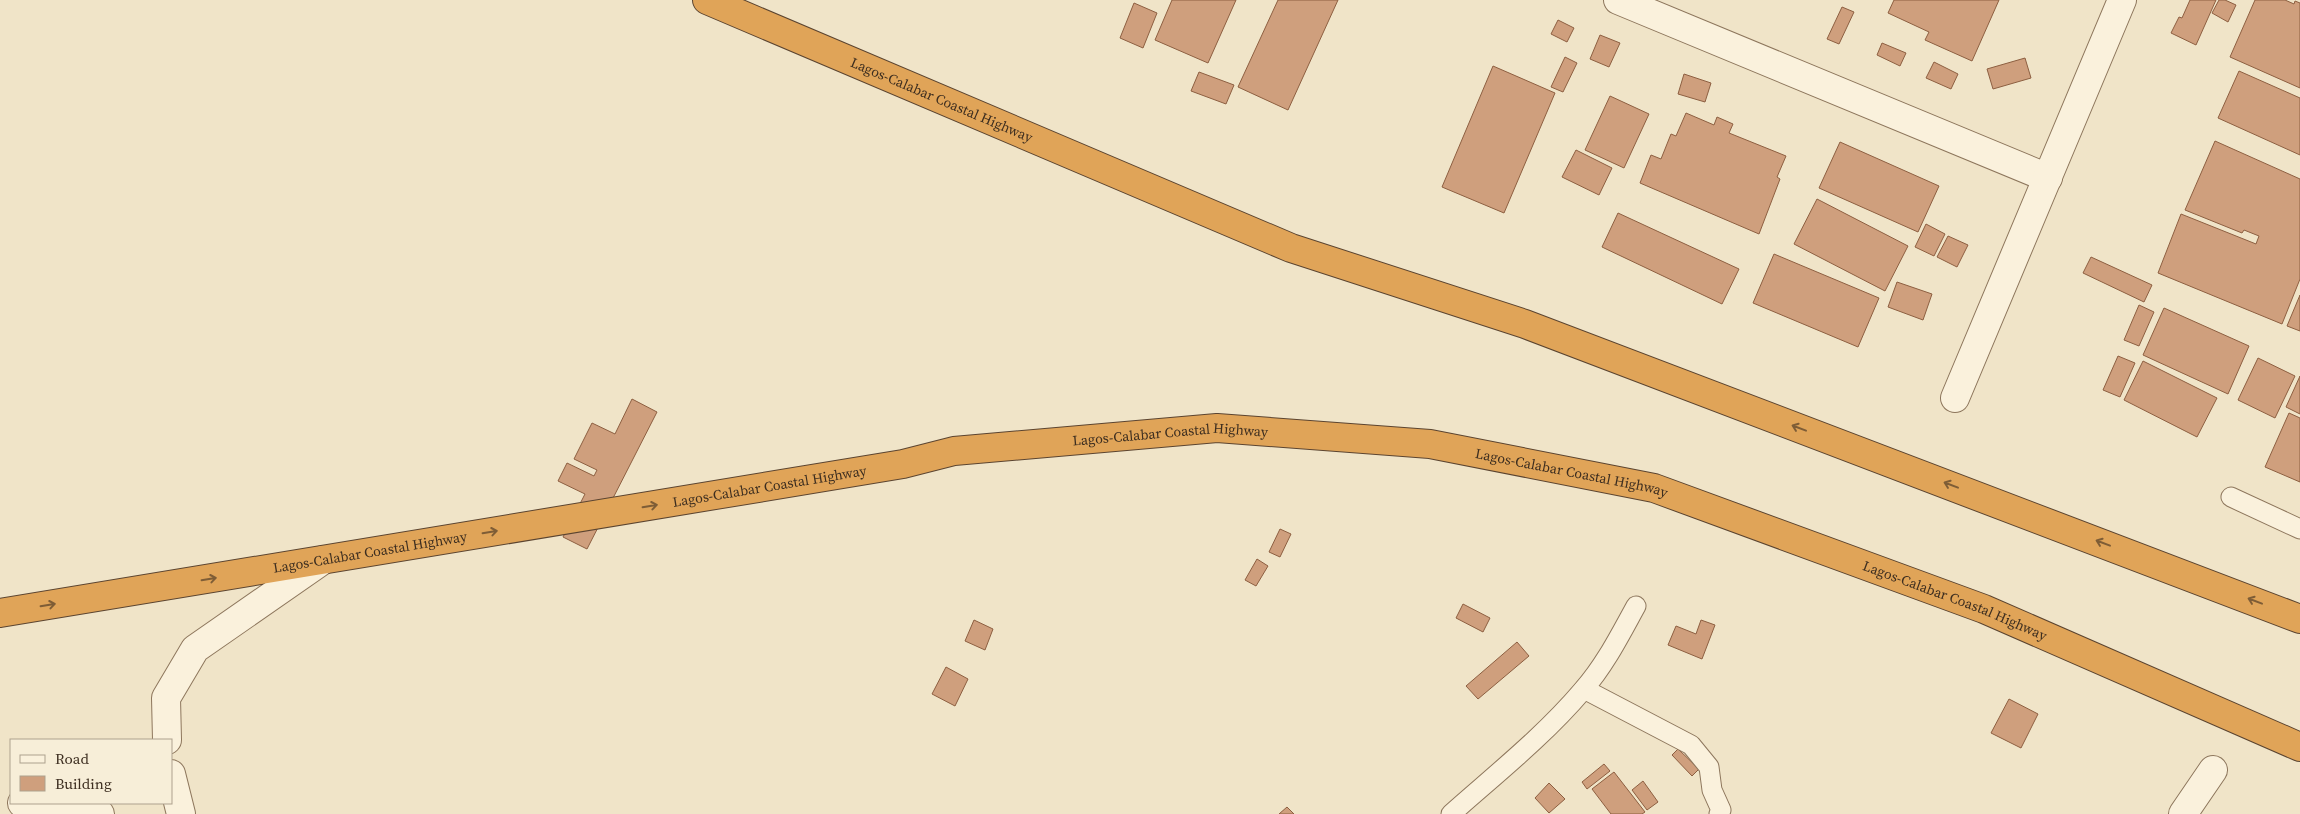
<svg xmlns="http://www.w3.org/2000/svg" width="2300" height="814" font-family="'Source Serif 4',serif">
<style>
.building{fill:#cf9f7d;stroke:#8d5f41}
.lines{fill:none;stroke-linecap:round;stroke-linejoin:round}
.lane-casing{stroke:#8d765c;stroke-width:21}
.street-casing{stroke:#8d765c;stroke-width:30}
.highway-casing{stroke:#5b4430;stroke-width:30}
.lane{stroke:#faf1dc;stroke-width:19}
.street{stroke:#faf1dc;stroke-width:28}
.highway{stroke:#e0a458;stroke-width:28}
.oneway{stroke:#7e5d36}
.labels{text-anchor:middle;stroke-width:4;stroke-linejoin:round;paint-order:stroke}
.street-label{font-size:14px;fill:#3d2e20;stroke:#f7eed8}
</style>
<rect width="100%" height="100%" fill="#f0e4c8"/>
<g class="building">
<path d="M1172 0H1236L1208 63 1155 40Z"/>
<path d="M1278 0H1338L1288 110 1238 87Z"/>
<path d="M1894 0H1999L1972 61 1925 40 1929 32 1888 13Z"/>
<path d="M2190 0H2216L2196 45 2171 33 2179 17 2182 18Z"/>
<path d="M2219 0H2225L2236 5 2228 22 2212 13Z"/>
<path d="M2255 0H2285L2294 4 2295 1 2300 3V88L2230 57Z"/>
<path d="M1134 3 1157 13 1143 48 1120 38Z"/>
<path d="M1842 7 1854 12 1839 44 1827 39Z"/>
<path d="M1558 20 1574 28 1567 42 1551 34Z"/>
<path d="M1600 35 1620 43 1609 67 1590 59Z"/>
<path d="M1882 43 1906 53 1900 66 1877 55Z"/>
<path d="M1565 57 1577 63 1563 92 1551 87Z"/>
<path d="M2025 58 2031 78 1993 89 1987 69Z"/>
<path d="M1934 62 1958 74 1951 89 1926 78Z"/>
<path d="M1493 66 1555 93 1504 213 1442 187Z"/>
<path d="M2239 71 2300 98V155L2218 118Z"/>
<path d="M1199 72 1234 85 1226 104 1191 91Z"/>
<path d="M1684 74 1711 83 1705 102 1678 94Z"/>
<path d="M1610 96 1649 114 1624 168 1585 150Z"/>
<path d="M1686 113 1714 125 1717 117 1733 124 1729 133 1786 156 1777 177 1780 179 1759 234 1640 183 1651 155 1661 159 1671 134 1676 136Z"/>
<path d="M2215 141 2300 179V279L2282 324 2158 273 2181 214 2256 244 2259 236 2244 230 2242 233 2185 210Z"/>
<path d="M1840 142 1939 186 1918 232 1819 188Z"/>
<path d="M1576 150 1612 168 1599 195 1562 177Z"/>
<path d="M1817 199 1908 246 1885 291 1794 244Z"/>
<path d="M1618 213 1739 269 1722 304 1602 247Z"/>
<path d="M1926 224 1945 234 1934 256 1915 247Z"/>
<path d="M1948 236 1968 245 1957 267 1937 257Z"/>
<path d="M1774 254 1879 298 1858 347 1753 303Z"/>
<path d="M2091 257 2152 285 2144 302 2083 273Z"/>
<path d="M1897 282 1932 294 1923 320 1888 307Z"/>
<path d="M2300 295V331L2287 326Z"/>
<path d="M2139 305 2154 312 2139 346 2124 340Z"/>
<path d="M2164 308 2249 346 2228 394 2143 355Z"/>
<path d="M2118 356 2135 363 2120 397 2103 390Z"/>
<path d="M2258 358 2295 376 2275 418 2238 400Z"/>
<path d="M2143 361 2217 398 2197 437 2124 400Z"/>
<path d="M2300 376V414L2286 407Z"/>
<path d="M632 399 657 412 587 549 563 537 585 494 558 481 567 463 594 476 597 470 574 459 592 423 615 434Z"/>
<path d="M2289 413 2300 418V482L2265 467Z"/>
<path d="M1280 529 1291 534 1280 557 1269 552Z"/>
<path d="M1257 559 1268 566 1256 586 1245 580Z"/>
<path d="M1463 604 1490 618 1483 632 1456 618Z"/>
<path d="M974 620 993 629 985 650 965 641Z"/>
<path d="M1701 620 1715 625 1702 659 1668 645 1676 626 1696 634Z"/>
<path d="M1517 642 1529 656 1478 699 1466 686Z"/>
<path d="M946 667 968 679 955 706 932 694Z"/>
<path d="M2009 699 2038 714 2021 748 1991 733Z"/>
<path d="M1678 749 1699 769 1692 776 1672 755Z"/>
<path d="M1604 764 1610 771 1587 789 1582 782Z"/>
<path d="M1614 772 1645 812 1642 814H1611L1592 789Z"/>
<path d="M1643 781 1658 802 1647 810 1632 790Z"/>
<path d="M1549 783 1565 799 1549 813 1535 798Z"/>
<path d="M1287 807 1294 814H1279Z"/>
</g>
<g class="lines">
<g class="lane-casing">
<g id="lane">
<path d="M2231 497 2300 529"/>
<path d="M1584 689 1691 745 1709 767 1712 790 1721 810 1719 814"/>
<path d="M1451 814C1496 774 1544 736 1583 690 1605 665 1620 635 1636 606"/>
</g>
</g>
<g class="street-casing">
<g id="street">
<path d="M1618 0 2048 178"/>
<path d="M1955 398 2122 0"/>
<path d="M167 740 166 698 195 649 323 560"/>
<path d="M171 774 181 814"/>
<path d="M22 803 100 814"/>
<path d="M2183 814 2213 770"/>
</g>
</g>
<g class="highway-casing">
<g id="highway">
<path id="s1" d="M707 0 1291 248 1525 324 2300 619"/>
<path id="s2" d="M0 613 903 464 954 451 1217 428 1430 444 1654 488 1984 609 2300 747"/>
</g>
</g>
<use href="#lane" class="lane"/>
<use href="#street" class="street"/>
<use href="#highway" class="highway"/>
</g>
<defs><path id="oneway-shaft" d="M-6 0H5M1.5-3L5.5 0L1.5 3" fill="none" stroke-width="1.6" stroke-linecap="round" stroke-linejoin="round" transform="scale(1.25)"/></defs>
<g class="oneway">
<use href="#oneway-shaft" transform="translate(1799 428) rotate(-159)"/>
<use href="#oneway-shaft" transform="translate(1951 485) rotate(-159)"/>
<use href="#oneway-shaft" transform="translate(650 506) rotate(-9)"/>
<use href="#oneway-shaft" transform="translate(490 532) rotate(-9)"/>
<use href="#oneway-shaft" transform="translate(2103 543) rotate(-159)"/>
<use href="#oneway-shaft" transform="translate(209 579) rotate(-9)"/>
<use href="#oneway-shaft" transform="translate(2255 601) rotate(-159)"/>
<use href="#oneway-shaft" transform="translate(48 605) rotate(-9)"/>
</g>
<g class="labels">
<g class="street-label">
<text dy="5" stroke="none"><textPath href="#s1" startOffset="255">Lagos-Calabar Coastal Highway</textPath></text>
<text dy="5" stroke="none"><textPath href="#s2" startOffset="1185">Lagos-Calabar Coastal Highway</textPath></text>
<text dy="5" stroke="none"><textPath href="#s2" startOffset="1590">Lagos-Calabar Coastal Highway</textPath></text>
<text dy="5" stroke="none"><textPath href="#s2" startOffset="780">Lagos-Calabar Coastal Highway</textPath></text>
<text dy="5" stroke="none"><textPath href="#s2" startOffset="375">Lagos-Calabar Coastal Highway</textPath></text>
<text dy="5" stroke="none"><textPath href="#s2" startOffset="1995">Lagos-Calabar Coastal Highway</textPath></text>
</g>
</g>
<rect x="10" y="739" width="162" height="65" fill="#f7eed8" stroke="#ada18e"/>
<rect x="20" y="755" width="25" height="8" fill="#faf1dc" stroke="#ada18e"/>
<text x="55" y="764" font-size="15" fill="#3d2e20">Road</text>
<rect x="20" y="776" width="25" height="15" fill="#cf9f7d" stroke="#ada18e"/>
<text x="55" y="789" font-size="15" fill="#3d2e20">Building</text>
</svg>
